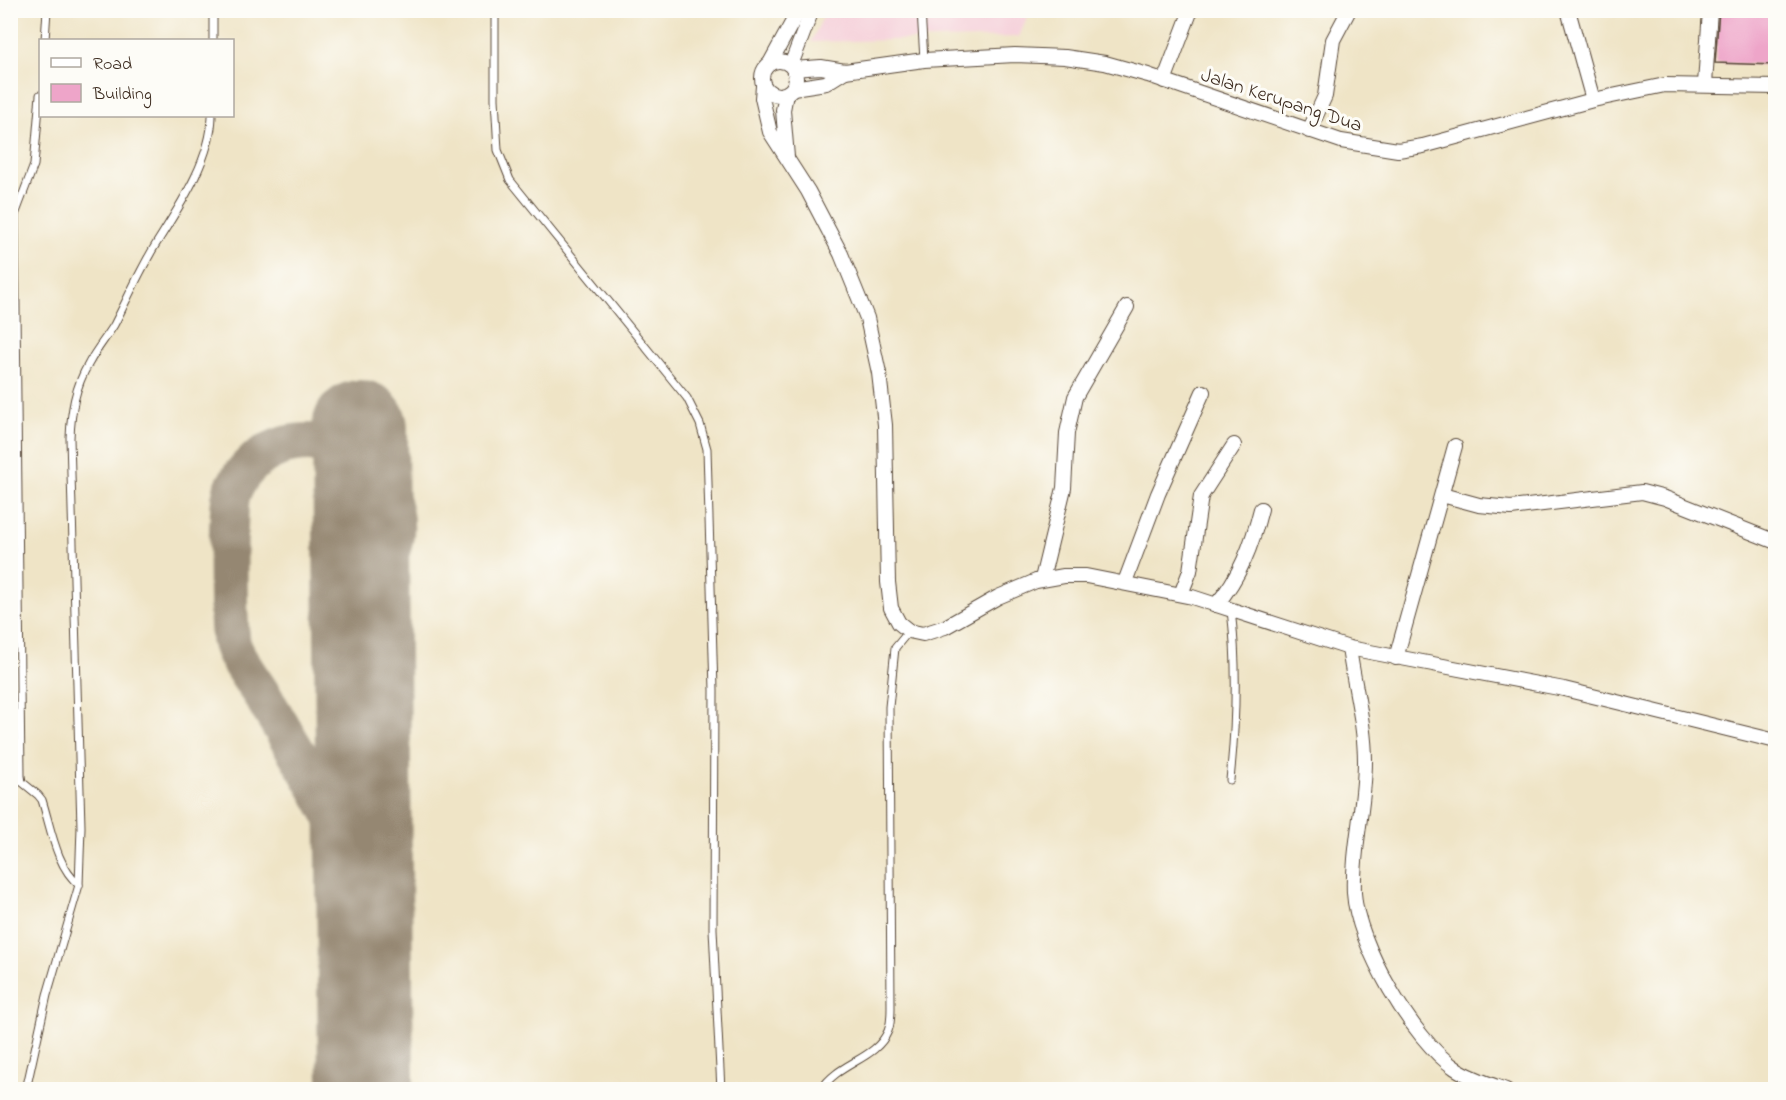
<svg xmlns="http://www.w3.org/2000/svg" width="1786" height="1100" font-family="'Indie Flower',sans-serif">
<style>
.built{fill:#f5cfd9}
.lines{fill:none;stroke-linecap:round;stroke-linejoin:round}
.taxiway{stroke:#958772;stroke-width:39}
.runway{stroke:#958772;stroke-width:96}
.building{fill:#eea5c9}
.service-casing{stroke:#564637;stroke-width:9}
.minor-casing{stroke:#564637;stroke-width:16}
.service{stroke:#fff;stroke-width:7}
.minor{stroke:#fff;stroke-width:14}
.labels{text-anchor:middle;stroke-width:6;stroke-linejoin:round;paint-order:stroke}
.street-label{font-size:20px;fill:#3b2a1e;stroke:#fdfcf7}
</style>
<rect width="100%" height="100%" fill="#fdfcf7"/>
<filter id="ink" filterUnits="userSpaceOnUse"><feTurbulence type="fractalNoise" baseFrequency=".0167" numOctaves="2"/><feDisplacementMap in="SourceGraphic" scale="12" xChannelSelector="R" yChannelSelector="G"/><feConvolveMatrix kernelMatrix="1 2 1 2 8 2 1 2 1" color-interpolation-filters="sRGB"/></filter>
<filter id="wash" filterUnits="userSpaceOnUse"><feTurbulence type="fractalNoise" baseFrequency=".008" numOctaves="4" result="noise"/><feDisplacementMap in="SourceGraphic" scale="24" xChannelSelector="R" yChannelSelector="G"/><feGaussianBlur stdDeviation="1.35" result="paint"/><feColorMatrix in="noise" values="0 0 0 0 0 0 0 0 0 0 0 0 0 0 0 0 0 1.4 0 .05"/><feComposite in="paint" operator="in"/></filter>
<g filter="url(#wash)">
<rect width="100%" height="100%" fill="#efe4c6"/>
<path class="built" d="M826 11H1030L1019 37 811 42Z"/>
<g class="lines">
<path class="taxiway" d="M363 631C362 623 361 615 362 608 370 571 403 559 393 511 376 432 266 416 232 492 226 506 228 622 231 641 234 657 256 685 265 700 301 761 342 821 364 889"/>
<path class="runway" d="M360 428 366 1090"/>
</g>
<g id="blocks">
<path class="building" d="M1719 10H1776V65L1715 63Z"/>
</g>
</g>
<g filter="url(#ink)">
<use href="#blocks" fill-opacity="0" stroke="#564637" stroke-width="1.5"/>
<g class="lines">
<g class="service-casing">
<g id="service">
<path d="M495 10V99L498 150 510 180 687 398 700 424 707 449 714 690 713 929 721 1090"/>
<path d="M921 10 924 60"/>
<path d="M45 40 47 10"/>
<path d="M213 40V10"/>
<path d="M40 95 34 165 15 215 21 776 22 782 38 795 42 800C51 828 56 866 79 885"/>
<path d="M1230 780C1236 722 1238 667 1231 610"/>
<path d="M26 1090 47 995 79 885 81 827 70 438C71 411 75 387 89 363 96 350 106 338 114 325 128 298 140 270 156 244 179 207 211 160 212 116"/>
<path d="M821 1090C838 1062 876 1060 888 1031 891 1024 891 1014 891 1007L889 707 895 648 909 631"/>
</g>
</g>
<g class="minor-casing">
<g id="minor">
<path d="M1568 10 1593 100"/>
<circle cx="779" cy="78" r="17"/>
<path d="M770 63 799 10"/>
<path d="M791 65 812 10"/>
<path d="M793 69 821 67 845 71 924 60 1015 55 1065 57 1105 63 1148 75 1341 141 1398 150 1423 146 1593 100 1665 85 1776 87"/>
<path d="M1164 81 1191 10"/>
<path d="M1705 84 1710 10"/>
<path d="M763 86 762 98 770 132 808 191 841 254 867 318 879 373 885 425 888 582 891 608 899 623 909 631 923 634 945 627 998 597 1036 581 1064 576H1086L1192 597 1349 648 1564 689 1776 741"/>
<path d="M793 88 826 83 845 71"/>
<path d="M786 94 783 110 787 157"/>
<path d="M1309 131 1325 96 1333 40 1349 10"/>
<path d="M1442 495 1479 505 1511 508 1642 492 1665 498 1776 542"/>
<path d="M1042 579 1064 488 1067 433 1075 397 1127 307"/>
<path d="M1125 582 1158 494 1203 392"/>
<path d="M1181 594 1190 571 1201 496 1234 445"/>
<path d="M1216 605C1240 577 1252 545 1261 509"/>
<path d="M1349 648C1354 685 1365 724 1365 761 1365 805 1352 850 1354 893 1357 944 1413 1040 1455 1068 1470 1078 1489 1084 1506 1090"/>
<path d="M1396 658 1455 446"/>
</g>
</g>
<use href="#service" class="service"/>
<use href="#minor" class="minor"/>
</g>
</g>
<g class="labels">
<g class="street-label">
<text transform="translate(1282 99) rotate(18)" y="7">Jalan Kerupang Dua</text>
</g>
</g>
<rect width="1786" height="1100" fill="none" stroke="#fdfcf7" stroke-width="36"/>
<rect x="39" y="39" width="195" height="78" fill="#fdfcf7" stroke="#afa8a0" stroke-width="1.5"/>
<rect x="51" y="58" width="30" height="9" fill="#ffffff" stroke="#afa8a0" stroke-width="1.5"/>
<text x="93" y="69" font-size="18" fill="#3b2a1e">Road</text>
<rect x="51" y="84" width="30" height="18" fill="#eea5c9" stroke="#afa8a0" stroke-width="1.5"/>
<text x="93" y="99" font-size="18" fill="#3b2a1e">Building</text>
</svg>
